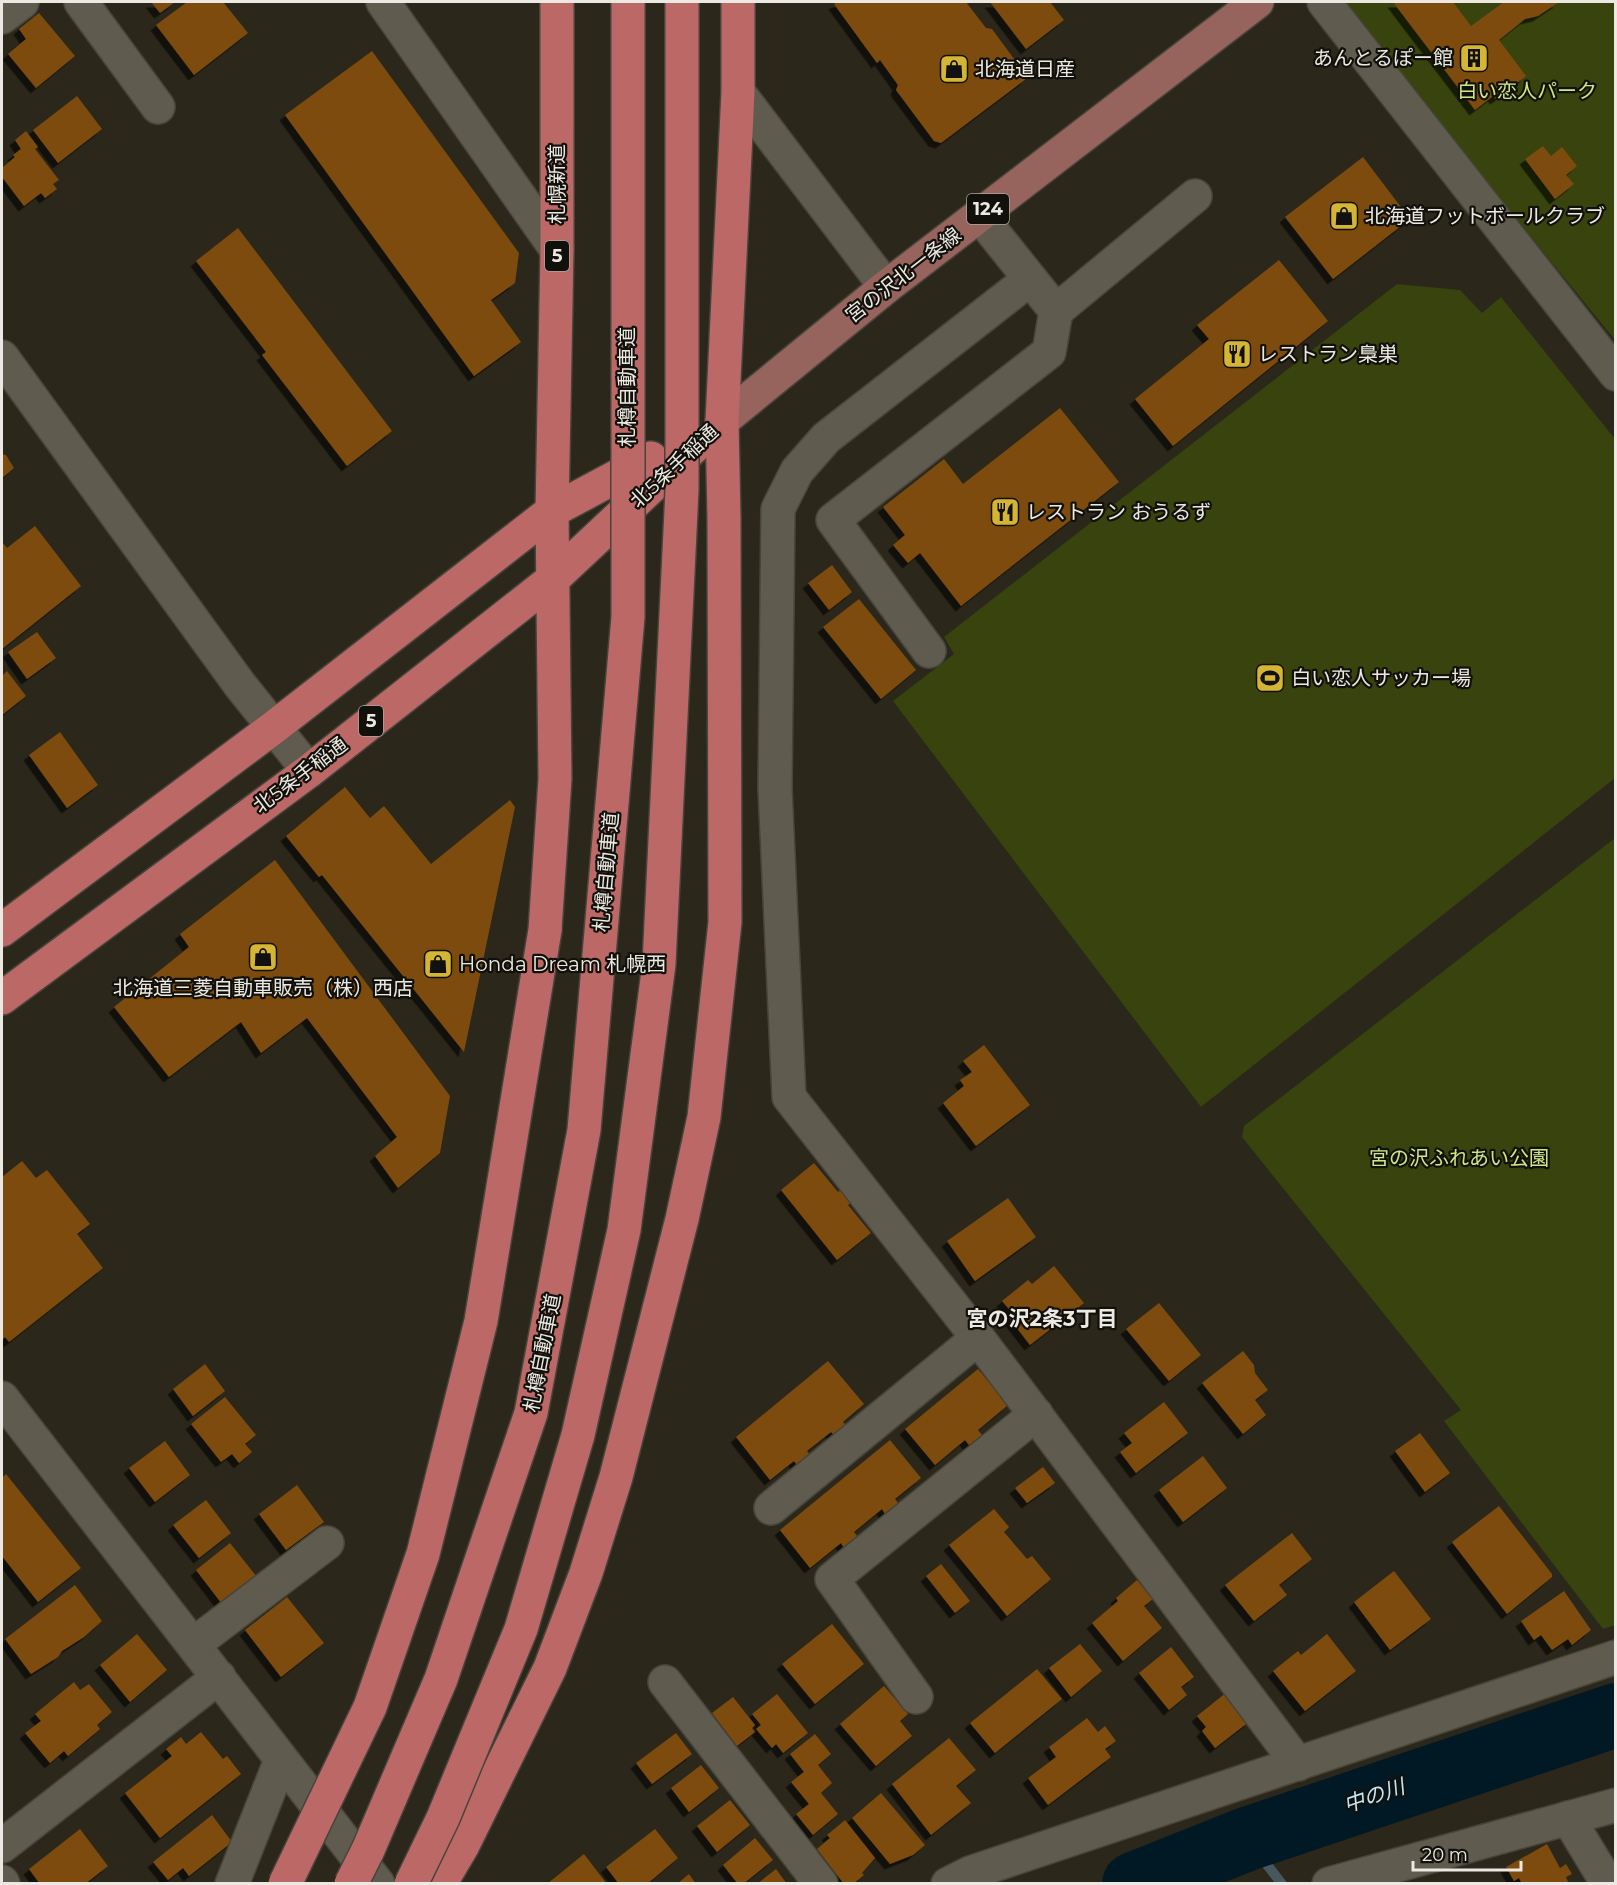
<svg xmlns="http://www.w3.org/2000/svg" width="1617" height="1885" font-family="Montserrat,'Noto Sans JP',sans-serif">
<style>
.green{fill:#38430d}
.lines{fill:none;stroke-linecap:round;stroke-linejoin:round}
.stream{stroke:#47575d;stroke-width:10}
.river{stroke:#011924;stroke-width:64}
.building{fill:#7b4b0f;filter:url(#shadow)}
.minor-casing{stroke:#47443b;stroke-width:36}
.major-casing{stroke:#47443b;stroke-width:36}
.highway-casing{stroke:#47443b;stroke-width:36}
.minor{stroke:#5f5b4e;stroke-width:33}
.major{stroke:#97635d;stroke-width:33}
.highway{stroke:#bc6867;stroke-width:33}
.highway-bridge-casing{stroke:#47443b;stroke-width:36;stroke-linecap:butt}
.highway-bridge{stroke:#bc6867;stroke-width:33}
.labels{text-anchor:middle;stroke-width:4.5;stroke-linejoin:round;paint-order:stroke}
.shield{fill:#12100b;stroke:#aaa8a1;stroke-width:1.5}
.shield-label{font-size:18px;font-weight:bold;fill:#ebe9e1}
.poi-label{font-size:20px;fill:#ebe9e1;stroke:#12100b;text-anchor:start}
.park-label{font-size:20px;fill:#cfe685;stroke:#12100b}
.street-label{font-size:20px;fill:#ebe9e1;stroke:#12100b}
.neighbourhood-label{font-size:21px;font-weight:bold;fill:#ebe9e1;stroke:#12100b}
.water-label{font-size:21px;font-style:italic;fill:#bfe7fb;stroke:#12100b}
</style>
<defs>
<filter id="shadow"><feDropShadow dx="-5.5" dy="5.5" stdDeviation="0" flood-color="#0009"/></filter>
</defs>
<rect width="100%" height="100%" fill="#2b271b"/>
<g class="green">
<path d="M1339 2H1615V340Z"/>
<path d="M1397 284 1460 290 1482 313 1501 297 1615 439V778L1201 1107 893 701 954 654 944 637Z"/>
<path d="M1615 838 1616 1625 1603 1629 1444 1421 1461 1410 1242 1137 1244 1126Z"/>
</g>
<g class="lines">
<path class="stream" d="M1247 1839 1282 1884"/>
<path class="river" d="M1134 1884 1247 1839 1616 1715"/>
</g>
<g class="building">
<path d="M151 2H175L160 13Z"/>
<path d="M187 2H223L248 33 194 75 156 25Z"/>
<path d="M838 2H959L960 3 966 2 986 28 992 29 1026 75V79L941 143 934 141 896 90 898 85 880 60 877 63 834 4Z"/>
<path d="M990 2H1050L1064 20 1026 49Z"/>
<path d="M1393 2H1453L1471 26 1504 2H1559L1538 16 1525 19 1499 40 1526 76 1496 99 1493 96 1475 110Z"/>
<path d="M39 13 75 56 36 88 8 54 26 39 19 29Z"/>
<path d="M372 51 519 253 515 283 491 300 521 342 474 376 285 115Z"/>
<path d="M77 96 102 129 58 163 33 130Z"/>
<path d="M26 131 38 147 35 149 59 180 53 184 57 189 45 198 41 193 24 206 2 177V164L3 167 15 157 13 155 21 149 15 140Z"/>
<path d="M1543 146 1551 156 1562 147 1577 166 1566 175 1574 184 1555 199 1525 159Z"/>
<path d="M1363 157 1410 219 1333 279 1285 217Z"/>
<path d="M238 228 392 431 347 466 262 355 266 352 196 261Z"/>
<path d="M1279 260 1328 321 1173 446 1135 399 1209 339 1197 325Z"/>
<path d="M1060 408 1119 482 961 606 920 553 908 563 893 545 905 535 883 507 944 459 963 484Z"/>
<path d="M2 454 6 455 14 468 2 478Z"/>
<path d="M35 526 81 586 2 649V542L7 548Z"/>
<path d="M832 565 852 592 829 610 808 583Z"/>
<path d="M859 599 916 670 881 699 823 627Z"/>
<path d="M37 632 56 658 27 679 8 652Z"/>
<path d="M7 671 26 696 2 715V676Z"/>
<path d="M60 732 98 785 67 808 29 755Z"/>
<path d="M345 787 370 818 384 806 431 864 510 800 515 807 464 1052 322 875 319 877 286 836Z"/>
<path d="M275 860 450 1096 440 1153 398 1188 375 1156 397 1137 307 1018 261 1053 241 1022 169 1077 114 1007 189 947 180 934Z"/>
<path d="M984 1045 1030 1105 976 1146 943 1103 964 1086 960 1080 972 1072 963 1061Z"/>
<path d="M22 1161 36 1178 47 1170 90 1224 77 1234 103 1268 9 1342 5 1337 2 1340V1177Z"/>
<path d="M814 1163 838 1192 843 1188 853 1201 848 1205 871 1233 837 1260 781 1190Z"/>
<path d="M1008 1198 1036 1237 975 1281 947 1241Z"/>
<path d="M1054 1266 1084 1303 1030 1345 1009 1318 1014 1315 1002 1301 1028 1280 1032 1284Z"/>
<path d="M1159 1303 1201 1355 1169 1381 1126 1329Z"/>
<path d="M1243 1351 1254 1365 1255 1373 1268 1390 1255 1400 1266 1415 1243 1434 1202 1383Z"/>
<path d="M828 1361 864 1404 843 1422 846 1425 834 1435 831 1432 807 1451 810 1455 797 1465 794 1461 770 1480 736 1437Z"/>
<path d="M205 1364 225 1391 193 1416 173 1389Z"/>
<path d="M978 1369 1008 1405 978 1430 982 1435 969 1445 965 1440 935 1465 905 1429Z"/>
<path d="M225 1397 256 1435 245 1444 252 1452 239 1463 232 1454 221 1462 191 1424Z"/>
<path d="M1164 1402 1188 1433 1136 1473 1120 1452 1132 1443 1124 1433Z"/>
<path d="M1420 1433 1450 1473 1425 1492 1395 1451Z"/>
<path d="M890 1440 921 1478 895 1499 898 1503 885 1514 882 1509 854 1532 858 1537 844 1548 841 1543 810 1568 780 1530Z"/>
<path d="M165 1441 190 1475 155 1502 129 1468Z"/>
<path d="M1203 1456 1227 1488 1183 1522 1159 1490Z"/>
<path d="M1043 1467 1055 1483 1027 1503 1015 1488Z"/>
<path d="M6 1474 81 1568 38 1602 2 1556V1478Z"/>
<path d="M297 1485 324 1522 286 1550 259 1514Z"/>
<path d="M206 1500 231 1533 199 1558 173 1525Z"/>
<path d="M1499 1506 1552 1574V1577L1507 1614 1452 1542Z"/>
<path d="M994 1509 1009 1527 1004 1532 1027 1559 1032 1556 1051 1579 1007 1616 949 1545Z"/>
<path d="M1292 1533 1312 1559 1279 1585 1287 1595 1254 1621 1225 1585Z"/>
<path d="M230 1543 257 1577 222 1604 196 1570Z"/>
<path d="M941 1564 970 1601 955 1613 926 1576Z"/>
<path d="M1394 1571 1431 1619 1390 1650 1354 1602Z"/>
<path d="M1137 1580 1153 1599 1144 1606 1162 1628 1123 1661 1092 1623 1118 1601 1116 1598Z"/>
<path d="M75 1585 102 1621 84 1637 62 1651 58 1657 31 1674 5 1639Z"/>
<path d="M1564 1591 1591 1630 1572 1645 1568 1639 1552 1650 1541 1635 1534 1640 1521 1621Z"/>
<path d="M287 1597 324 1643 281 1677 245 1630Z"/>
<path d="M832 1624 864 1664 815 1704 782 1664Z"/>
<path d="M137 1634 167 1670 130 1702 100 1665Z"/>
<path d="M1327 1634 1356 1671 1305 1711 1273 1671 1298 1651 1301 1655Z"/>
<path d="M1080 1644 1102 1671 1071 1697 1049 1668Z"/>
<path d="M1171 1647 1194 1677 1181 1687 1187 1695 1169 1710 1139 1673Z"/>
<path d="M1037 1669 1062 1699 995 1753 970 1723Z"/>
<path d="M74 1682 80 1690 89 1684 112 1712 97 1725 100 1729 68 1756 64 1751 50 1763 25 1733 41 1721 35 1714Z"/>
<path d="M884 1686 908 1714 900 1721 912 1736 876 1766 840 1724Z"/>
<path d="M1227 1692 1250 1721 1215 1748 1202 1731 1206 1727 1197 1716Z"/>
<path d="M777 1694 808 1733 783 1753 776 1744 772 1748 756 1729 761 1725 752 1714Z"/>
<path d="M733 1697 755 1725 752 1728 755 1732 737 1746 712 1713Z"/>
<path d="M1087 1718 1098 1732 1105 1726 1116 1741 1105 1749 1111 1757 1048 1805 1028 1778 1056 1757 1049 1747Z"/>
<path d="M201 1732 223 1759 227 1756 241 1774 160 1838 125 1793 172 1756 166 1749 181 1737 186 1744Z"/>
<path d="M676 1733 692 1754 652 1784 636 1763Z"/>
<path d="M815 1734 831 1754 818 1765 832 1783 821 1793 838 1814 813 1835 796 1814 809 1804 791 1782 804 1772 790 1754Z"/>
<path d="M949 1738 976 1770 956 1786 971 1803 931 1835 892 1784Z"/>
<path d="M701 1765 719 1788 689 1812 671 1788Z"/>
<path d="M881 1793 925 1845 913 1855 890 1864 852 1818Z"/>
<path d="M730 1800 750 1825 717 1852 697 1826Z"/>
<path d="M212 1815 232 1842 189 1876 183 1868 168 1880 153 1862Z"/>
<path d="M845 1820 875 1858 862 1873 864 1875 853 1884H844L817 1849 830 1838 827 1835Z"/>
<path d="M80 1829 108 1866 85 1884H40L29 1869Z"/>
<path d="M655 1829 678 1858 647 1884H619L606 1867Z"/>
<path d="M755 1838 773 1860 743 1884H738L723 1865Z"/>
<path d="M1547 1844 1560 1868 1566 1864 1572 1874 1566 1877 1569 1884H1522L1519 1878 1514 1881 1506 1867Z"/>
<path d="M584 1854 607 1884H547Z"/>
<path d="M776 1869 787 1884H757Z"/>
<path d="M689 1874 696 1884H677Z"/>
</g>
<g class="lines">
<g class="minor-casing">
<g id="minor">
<path d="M81 2 158 107"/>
<path d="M383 2 557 250"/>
<path d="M1324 2 1616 374"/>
<path d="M2 17 22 2"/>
<path d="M738 92 886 287"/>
<path d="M979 215 1056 311 1195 196"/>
<path d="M1030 279 826 438 797 471 778 509 775 788 789 1097 978 1338 1298 1764"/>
<path d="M2 357 240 685 309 771"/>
<path d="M929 651 833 520 1049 352 1056 311"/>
<path d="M2 1398 378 1884"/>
<path d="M771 1508 978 1338"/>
<path d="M194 1644 327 1543"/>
<path d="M665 1682 821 1884"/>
<path d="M916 1697 832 1579 1036 1414"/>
<path d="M1568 1818 1608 1884"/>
<path d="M2 1846 219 1677"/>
<path d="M2 1882 3 1884"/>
<path d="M232 1884 281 1760"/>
<path d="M948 1884 970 1873 1616 1657"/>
<path d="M1329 1884 1616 1805"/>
</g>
</g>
<g class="major-casing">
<path id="major" d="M722 421 886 287 1257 2"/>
</g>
<g class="highway-casing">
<g id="highway">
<path d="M2 930 273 728 552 511 651 458"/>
<path d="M545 930 555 779 552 511 557 250V2"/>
<path d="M2 998 309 771 553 579 698 443"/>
<path d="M440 1884 463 1845 550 1668 586 1573 616 1477 682 1219 704 1117 725 922 724 518 722 421 738 92V2"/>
</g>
</g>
<use href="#minor" class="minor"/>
<use href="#major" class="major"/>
<use href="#highway" class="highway"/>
<g class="highway-bridge-casing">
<g id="highway-bridge">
<path d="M285 1884 370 1707 423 1554 481 1321 545 930"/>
<path d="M351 1884 368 1850 441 1679 531 1413 584 1130 628 617V2"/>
<path d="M411 1884 443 1818 521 1629 578 1435 624 1230 659 964 682 490V2"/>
</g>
</g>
<use href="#highway-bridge" class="highway-bridge"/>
</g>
<defs>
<g id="building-square" transform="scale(1.5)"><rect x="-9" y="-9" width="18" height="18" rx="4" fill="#d5b534" stroke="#12100b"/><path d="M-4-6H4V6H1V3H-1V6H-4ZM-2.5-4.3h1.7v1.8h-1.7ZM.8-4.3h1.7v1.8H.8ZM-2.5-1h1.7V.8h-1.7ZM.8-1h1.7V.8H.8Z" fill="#111"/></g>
<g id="shop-square" transform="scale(1.5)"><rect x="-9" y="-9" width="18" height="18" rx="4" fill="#d5b534" stroke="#12100b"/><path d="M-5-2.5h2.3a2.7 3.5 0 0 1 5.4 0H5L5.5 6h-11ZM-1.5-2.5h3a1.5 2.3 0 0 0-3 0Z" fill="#111"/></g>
<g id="restaurant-square" transform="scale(1.5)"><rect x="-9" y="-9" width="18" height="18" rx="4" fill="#d5b534" stroke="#12100b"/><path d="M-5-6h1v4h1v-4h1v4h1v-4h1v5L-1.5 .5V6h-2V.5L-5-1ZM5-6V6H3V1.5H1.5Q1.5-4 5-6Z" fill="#111"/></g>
<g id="stadium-square" transform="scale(1.5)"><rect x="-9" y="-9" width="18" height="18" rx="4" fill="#d5b534" stroke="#12100b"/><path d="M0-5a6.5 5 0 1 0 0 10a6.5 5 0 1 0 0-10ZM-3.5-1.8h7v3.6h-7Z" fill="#111"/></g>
</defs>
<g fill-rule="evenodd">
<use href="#building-square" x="1474" y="58"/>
<use href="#shop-square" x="954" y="69"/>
<use href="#shop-square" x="1344" y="216"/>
<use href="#restaurant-square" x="1237" y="354"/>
<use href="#restaurant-square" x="1005" y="512"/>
<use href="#stadium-square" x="1270" y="678"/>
<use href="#shop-square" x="263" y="957"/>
<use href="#shop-square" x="438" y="964"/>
</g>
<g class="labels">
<g class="shield">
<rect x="967" y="194" width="42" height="30" rx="4.5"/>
<rect x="545" y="241" width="24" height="30" rx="4.5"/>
<rect x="359" y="706" width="24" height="30" rx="4.5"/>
</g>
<g class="shield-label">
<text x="988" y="215">124</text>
<text x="557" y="262">5</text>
<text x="371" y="727">5</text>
</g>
<g class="poi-label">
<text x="1453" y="65" text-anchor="end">あんとるぽー館</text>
<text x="975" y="76">北海道日産</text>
<text x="1365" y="223">北海道フットボールクラブ</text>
<text x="1258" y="361">レストラン梟巣</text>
<text x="1026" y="519">レストラン おうるず</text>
<text x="1291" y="685">白い恋人サッカー場</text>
<text x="459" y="971">Honda Dream 札幌西</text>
<text x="263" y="995" text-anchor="middle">北海道三菱自動車販売（株）西店</text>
</g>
<g class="park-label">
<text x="1527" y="98">白い恋人パーク</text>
<text x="1459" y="1165">宮の沢ふれあい公園</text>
</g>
<g class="street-label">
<text transform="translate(557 184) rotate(-90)" y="7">札幌新道</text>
<text transform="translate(903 275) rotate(-38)" y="7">宮の沢北一条線</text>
<text transform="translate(627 387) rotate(-90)" y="7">札樽自動車道</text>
<text transform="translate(674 466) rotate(-43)" y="7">北5条手稲通</text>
<text transform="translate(300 775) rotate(-37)" y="7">北5条手稲通</text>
<text transform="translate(606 872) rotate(-85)" y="7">札樽自動車道</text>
<text transform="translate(542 1353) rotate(-79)" y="7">札樽自動車道</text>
</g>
<g class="neighbourhood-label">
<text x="1042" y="1326">宮の沢2条3丁目</text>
</g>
<g class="water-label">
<text transform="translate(1374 1796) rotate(-19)" y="7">中の川</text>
</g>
</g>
<rect width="1617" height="1885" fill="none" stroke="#ebe9e1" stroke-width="6"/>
<path d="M1413 1861v9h108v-9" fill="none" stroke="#ebe9e1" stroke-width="3"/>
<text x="1422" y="1861" font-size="18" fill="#ebe9e1" stroke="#12100b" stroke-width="4.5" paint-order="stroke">20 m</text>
</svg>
